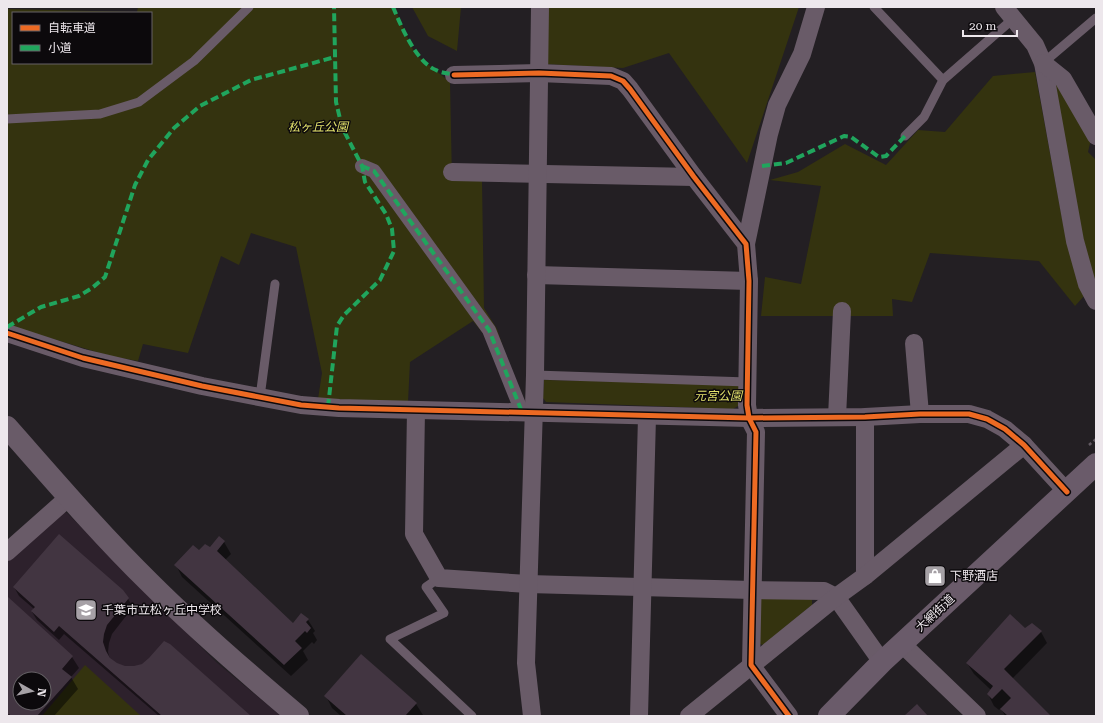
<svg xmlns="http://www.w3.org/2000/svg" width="1103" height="723" font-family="'Roboto Serif','Noto Sans JP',serif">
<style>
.built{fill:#2d212c;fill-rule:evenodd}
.green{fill:#34330f;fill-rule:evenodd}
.shadow{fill:#0007;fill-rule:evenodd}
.building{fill:#423541;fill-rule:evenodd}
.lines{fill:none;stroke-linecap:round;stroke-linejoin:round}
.path{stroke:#635a63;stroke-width:2.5;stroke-dasharray:3 3;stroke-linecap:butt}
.service{stroke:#695b68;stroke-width:9}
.pedestrian{stroke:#695b68;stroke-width:14}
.minor{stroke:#695b68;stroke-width:18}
.tertiary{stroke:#695b68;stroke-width:22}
.primary{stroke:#6a5b6a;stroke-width:22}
.quiet{stroke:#20a55d;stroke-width:4;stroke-dasharray:8 4;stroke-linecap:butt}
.cycleway-casing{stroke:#0c090c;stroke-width:8}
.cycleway{stroke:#ed6a23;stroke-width:5}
.labels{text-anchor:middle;stroke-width:3;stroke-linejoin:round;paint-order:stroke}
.park-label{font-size:12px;font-style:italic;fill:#e2e16b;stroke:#0c090c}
.poi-label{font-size:12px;fill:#ede7ec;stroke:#0c090c;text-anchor:start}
.street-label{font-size:12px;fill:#ede7ec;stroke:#0c090c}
</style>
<rect width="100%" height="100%" fill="#231f23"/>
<path class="built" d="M62 512 67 513 216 662 281 716H7V559ZM20 679H44V703H20Z"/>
<g class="green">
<path d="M138 7H394L415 54 450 82 452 180 482 181 484 308 497 329 519 395 486 337 473 321 410 362 408 402 318 399 322 373 296 247 251 233 239 265 221 256 188 353 143 344 138 361 110 356 20 329 7 324V9L137 12ZM13 13H151V63H13Z"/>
<path d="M412 7H461L457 51 428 36Z"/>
<path d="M545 7H799L747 163 669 53 623 68 544 64Z"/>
<path d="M1035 72 1062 218 1085 295 1075 306 1039 261 930 253 912 302 892 299 893 316H761L765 277 801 284 821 186 770 180 798 172 845 144 886 165 918 130 945 132 993 76Z"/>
<path d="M1057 83 1091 139 1088 152 1096 160V290L1087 266 1053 84Z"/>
<path d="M544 380 734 384 739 386 738 406 733 409 546 402 543 398Z"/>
<path d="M812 596V605L763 645 757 643 758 599Z"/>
<path d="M85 665 141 716H42Z"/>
</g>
<g class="shadow">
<path d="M219 538 224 542 231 554 225 560 293 624 308 620 315 631 313 633 317 640 314 644 312 642 303 651 308 660 291 676 182 577 176 565 200 551 210 548Z"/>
<path d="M14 587 128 599 133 607 112 634 109 643 108 652 110 659 117 664 125 667H134L143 664 150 659 249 716H159L64 634 59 640 37 620 32 612 34 609 19 596Z"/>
<path d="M8 599 72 657 79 668 71 677 78 689 54 716H7ZM20 679H44V703H20Z"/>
<path d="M1025 629 1041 632 1047 643 1012 679 1050 716H1005L1001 708 999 710 994 706 988 694 991 690 974 674 967 663Z"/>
<path d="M326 696 416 704 423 715 341 716 332 708Z"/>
</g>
<g class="building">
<path d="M59 534 123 590 129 598 107 625 104 634 103 642 106 651 110 658 117 663 125 666H134L142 664 149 658 164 641 170 644 251 716H162L59 626 54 632 31 611 35 607 13 587Z"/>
<path d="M219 536 225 541 217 551 293 623 301 613 309 619 306 622 311 628 307 633 305 631 295 641 302 648 284 665 174 565 193 545 199 550 205 544 210 547Z"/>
<path d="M8 597 73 656 62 669 72 677 37 716H11L9 714 7 716ZM20 679H44V703H20Z"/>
<path d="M1010 614 1025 628 1032 623 1042 631 1004 669 1051 716H1008L1000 709 1011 698 1002 689 992 699 987 694 993 686 966 663Z"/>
<path d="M361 654 417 703 405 716H347L324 696Z"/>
<path d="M917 704 928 716H904Z"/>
</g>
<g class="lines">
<path class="path" d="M1089 445 1096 439"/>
<g class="service">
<path d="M874 7 943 80"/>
<path d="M1043 63 1096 18"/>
<path d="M7 119 100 114 139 102 194 61 249 7"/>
<path d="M905 136 924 117 943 80 1014 18"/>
<path d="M535 375 748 382"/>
<path d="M260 397 275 284"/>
<path d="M439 578 426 587 444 613 390 639 472 716"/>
</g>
<path class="pedestrian" d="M362 166 374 171 489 330 522 412"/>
<g class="minor">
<path d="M1004 7 1035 45 1043 63 1075 241 1087 284 1096 301"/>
<path d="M1043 63 1063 79 1096 136"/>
<path d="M454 75 539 73 611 76 623 81 630 89 694 177 746 244 749 281 747 405 749 418 756 432 751 665 789 716"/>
<path d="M452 172 694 177"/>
<path d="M746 244 769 134 777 105 802 54 816 7"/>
<path d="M536 275 749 281"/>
<path d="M7 333 83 358 202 386 301 405 339 408 749 418 865 417 920 414H969L987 419 1005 429 1024 445 1067 492"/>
<path d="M914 343 920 414"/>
<path d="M416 410 414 534 439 578 528 584 752 590 824 591 836 597 882 662"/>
<path d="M837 417 842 311"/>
<path d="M7 552 69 497"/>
<path d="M865 576V417"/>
<path d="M902 644 977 716"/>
<path d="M532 716 526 663 535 375 540 7"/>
<path d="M639 716 647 417"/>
<path d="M689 716 836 597 865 576 1024 445"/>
</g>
<path class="tertiary" d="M7 427C53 479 99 533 149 582 196 629 247 673 298 716"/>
<path class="primary" d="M829 716 882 662 1096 464"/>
<g class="quiet">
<path d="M393 7C401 26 416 62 436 70 441 73 448 73 454 75"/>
<path d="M362 166 374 171 489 330 522 412"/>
<path d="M762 166 786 163 844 136 851 137 879 157 886 156 905 136"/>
<path d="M7 327 41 307 79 296 92 288 105 277 135 185 148 160 174 128 200 106 251 80 335 57"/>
<path d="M328 407 337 326 344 315 380 280 394 251 392 229 386 214 365 182 362 166 342 127 336 102 334 7"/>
</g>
<g class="cycleway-casing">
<g id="cycleway">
<path d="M454 75 539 73 611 76 623 81 630 89 694 177 746 244 749 281 747 405 749 418 756 432 751 665 789 716"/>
<path d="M7 333 83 358 202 386 301 405 339 408 749 418 865 417 920 414H969L987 419 1005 429 1024 445 1067 492"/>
</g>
</g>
<use href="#cycleway" class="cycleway"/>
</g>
<defs>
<g id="shop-square" transform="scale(1.15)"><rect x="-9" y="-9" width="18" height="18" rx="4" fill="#a6a1a6" stroke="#0c090c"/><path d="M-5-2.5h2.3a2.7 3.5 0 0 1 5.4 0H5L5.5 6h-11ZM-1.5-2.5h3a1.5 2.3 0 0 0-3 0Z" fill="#fff"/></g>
<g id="school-square" transform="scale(1.15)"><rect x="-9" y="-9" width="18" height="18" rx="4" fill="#a6a1a6" stroke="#0c090c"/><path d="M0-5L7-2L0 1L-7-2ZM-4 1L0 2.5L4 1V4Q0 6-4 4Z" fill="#fff"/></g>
</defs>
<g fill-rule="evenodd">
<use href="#shop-square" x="935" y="576"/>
<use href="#school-square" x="86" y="610"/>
</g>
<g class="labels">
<g class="park-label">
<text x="318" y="131">松ヶ丘公園</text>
<text x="718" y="400">元宮公園</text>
</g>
<g class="poi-label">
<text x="950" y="580">下野酒店</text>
<text x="102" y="614">千葉市立松ヶ丘中学校</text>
</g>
<g class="street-label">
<text transform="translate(935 613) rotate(-43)" y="4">大網街道</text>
</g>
</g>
<rect width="1103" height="723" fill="none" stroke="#ede7ec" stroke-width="16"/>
<rect x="12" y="12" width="140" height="52" fill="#0c090c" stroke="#666266"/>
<rect x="20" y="25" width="20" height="6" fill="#ed6a23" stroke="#666266"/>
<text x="48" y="32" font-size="12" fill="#ede7ec">自転車道</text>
<rect x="20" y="45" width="20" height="6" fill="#20a55d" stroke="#666266"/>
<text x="48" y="52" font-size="12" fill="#ede7ec">小道</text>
<g transform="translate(32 691) rotate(98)"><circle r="19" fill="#0c090c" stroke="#666266"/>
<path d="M0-3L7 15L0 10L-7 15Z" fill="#a6a1a6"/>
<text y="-6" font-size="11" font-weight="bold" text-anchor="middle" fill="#ede7ec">N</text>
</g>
<path d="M963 30v6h54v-6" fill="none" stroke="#ede7ec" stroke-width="2"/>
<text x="969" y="30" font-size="12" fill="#ede7ec" stroke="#0c090c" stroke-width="3" paint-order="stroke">20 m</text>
</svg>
